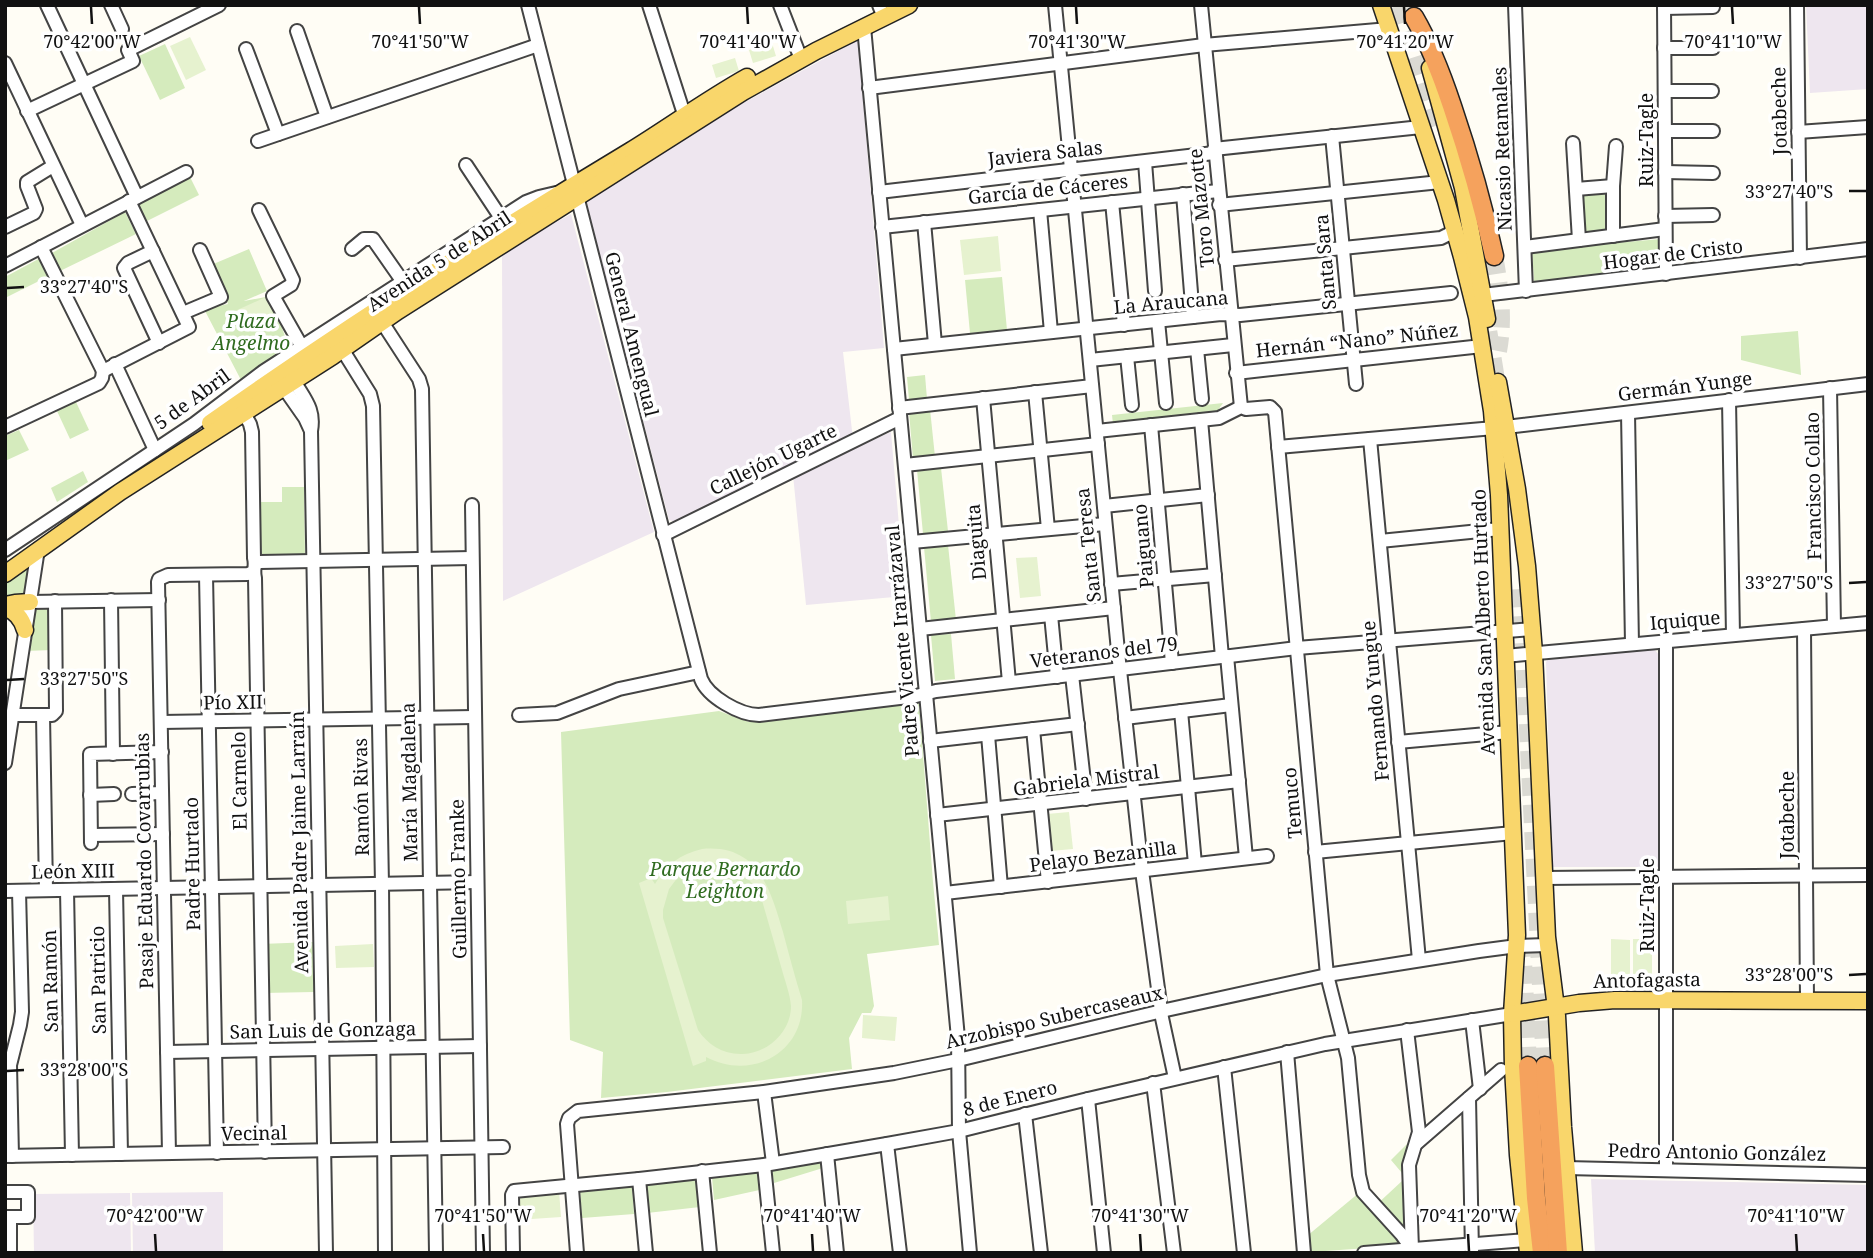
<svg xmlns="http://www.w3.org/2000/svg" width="1873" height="1258" font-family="'Noto Serif',serif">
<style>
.industrial{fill:#eee6ef}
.green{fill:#d5ebbd}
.pitch{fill:#e6f2cf;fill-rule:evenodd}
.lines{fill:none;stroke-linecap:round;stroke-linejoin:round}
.highway-tunnel{stroke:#dbdad3;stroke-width:18;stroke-dasharray:18 9;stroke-linecap:butt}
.minor-casing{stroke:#444;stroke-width:16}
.major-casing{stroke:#222;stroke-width:19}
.highway-casing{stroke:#222;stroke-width:21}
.minor{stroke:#fff;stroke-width:12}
.major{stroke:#f9d66b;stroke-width:16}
.highway{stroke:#f5a25d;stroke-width:18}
.ticks{fill:none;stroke:#111;stroke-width:2.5}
.labels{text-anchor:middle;stroke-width:7;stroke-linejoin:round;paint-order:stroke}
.street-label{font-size:19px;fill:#111;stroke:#fff}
.park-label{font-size:19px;font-style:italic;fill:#2f6b1f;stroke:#fff}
.ticks-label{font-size:18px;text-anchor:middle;fill:#111;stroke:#fff;stroke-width:7;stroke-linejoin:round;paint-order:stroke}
</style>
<rect width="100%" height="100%" fill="#fffdf5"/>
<g class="industrial">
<path d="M1806 5H1868V89L1810 93Z"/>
<path d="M858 40 884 348 843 352 854 448 891 432 905 596 806 605 792 465 676 522 669 520 586 201 738 106Z"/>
<path d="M571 214 654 532 503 601 502 252Z"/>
<path d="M1654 649 1660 656 1658 867H1552L1546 662 1550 657Z"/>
<path d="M1591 1179 1868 1185V1253H1595Z"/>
<path d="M223 1192V1253H133L132 1193Z"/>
<path d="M130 1193 131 1253H34L33 1194Z"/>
</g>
<g class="green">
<path d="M165 44 185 88 160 100 139 56Z"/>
<path d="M190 177 199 195 145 222 136 204Z"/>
<path d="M1609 189 1610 231 1584 233 1581 191Z"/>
<path d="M125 212 136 234 60 271 52 253Z"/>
<path d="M1661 239V270L1534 281 1532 250Z"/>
<path d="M249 249 267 291 244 301 271 296 289 348 241 380 204 309 228 304 211 265Z"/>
<path d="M44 256 53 274 5 298V277Z"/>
<path d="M1002 277 1007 330 970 333 965 280Z"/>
<path d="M1798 331 1801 375 1741 360V336Z"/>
<path d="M925 375 927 399 909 400 907 377Z"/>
<path d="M76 402 89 430 70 439 57 411Z"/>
<path d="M1223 403 1216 413 1113 424 1112 415Z"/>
<path d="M930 409 935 457 913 459 909 412Z"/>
<path d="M19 430 29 450 5 461V436Z"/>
<path d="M941 468 948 531 923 534 917 470Z"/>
<path d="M83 471 88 482 57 502 51 488Z"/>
<path d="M282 487H304L305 555H260V502H282Z"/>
<path d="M948 545 956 620 931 622 924 547Z"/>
<path d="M30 562 25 596 5 599V581Z"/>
<path d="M32 606H52V650L26 651Z"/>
<path d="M951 634 955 679 935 681 931 635Z"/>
<path d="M919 703 933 882 939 945 867 954 874 1006 871 1013H862L849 1038 852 1069 667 1092 601 1098 603 1052 570 1040 561 732 719 711 749 722Z"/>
<path d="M313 942 314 992 263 993 261 944Z"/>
<path d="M1413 1138 1407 1205 1401 1243 1397 1246 1311 1252 1308 1248 1307 1236 1360 1192 1374 1207 1402 1181V1173L1391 1160Z"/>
<path d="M822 1160 823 1168 774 1183 772 1169Z"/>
<path d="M761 1169 764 1189 714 1200 712 1177Z"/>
<path d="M696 1179 700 1207 647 1213 644 1185Z"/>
<path d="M632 1185 634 1214 582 1218 580 1189Z"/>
</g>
<g class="pitch">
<path d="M190 37 206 70 186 80 170 46Z"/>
<path d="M772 43 776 56 753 63 749 50Z"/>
<path d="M735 58 739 71 716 78 712 65Z"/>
<path d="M998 236 1001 271 964 275 960 240Z"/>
<path d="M266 297 274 316 243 329 235 311Z"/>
<path d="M1037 557 1041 596 1020 598 1016 558Z"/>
<path d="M1069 812 1073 849 1051 851 1047 814Z"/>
<path d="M702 849C758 844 770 888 783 932 789 955 795 977 802 1000 805 1053 751 1081 706 1057V1061L693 1066 639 883 651 878 655 884C666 865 680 854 702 849ZM713 863C737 865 750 877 761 897 768 921 775 945 782 970 785 981 790 994 791 1006 791 1032 768 1053 743 1054 724 1055 708 1045 698 1030L663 918V910L669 889 678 877 697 866Z"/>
<path d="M888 896 890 920 848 924 846 901Z"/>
<path d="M1611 939 1630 940V976H1611Z"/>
<rect x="1633" y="939" width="19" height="36"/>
<path d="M373 944 374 967 336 968 335 946Z"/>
<path d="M863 1015 897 1017 895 1041 862 1038Z"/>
<path d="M559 1191 561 1217 517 1220 515 1194Z"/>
</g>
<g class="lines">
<g class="highway-tunnel">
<path d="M1400 5 1439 129"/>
<path d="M1494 256C1500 288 1504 319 1498 351"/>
<path d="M1484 305 1499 398"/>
<path d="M1521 589 1545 1066"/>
<path d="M1522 939 1528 1066"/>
</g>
<g class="minor-casing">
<g id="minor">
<path d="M47 5 137 197"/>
<path d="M111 5 122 29"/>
<path d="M528 5 701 679C708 697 740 715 759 715L916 696 936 691 1297 648 1532 629"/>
<path d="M649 5 684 114"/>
<path d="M780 5 801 59"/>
<path d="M879 5 881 10"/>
<path d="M1055 5 1119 661 1142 871 1162 1018 1175 1078"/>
<path d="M1201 5 1241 407"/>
<path d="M1515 5 1526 291"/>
<path d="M1664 5 1666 274"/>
<path d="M1797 5 1800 258"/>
<path d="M1664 8 1713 7"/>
<path d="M864 27 958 1038 959 1131 970 1253"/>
<path d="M297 31 327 117"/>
<path d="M1664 48H1713"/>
<path d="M246 49 278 134"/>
<path d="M5 63 82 225"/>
<path d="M869 88 1204 45 1389 29"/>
<path d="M1665 91H1712"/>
<path d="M27 111 133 61 128 50 219 5"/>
<path d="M1665 131H1713"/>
<path d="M1798 132 1868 127"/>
<path d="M1332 136 1356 384"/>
<path d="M258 141 538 45"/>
<path d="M1573 143 1579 240"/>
<path d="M1214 149 1421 127"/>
<path d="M1145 162 1155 291"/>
<path d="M466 165 501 218"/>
<path d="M1665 172 1713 173"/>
<path d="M1576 189 1613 186"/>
<path d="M879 192 1214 153"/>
<path d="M1183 194 1193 317"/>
<path d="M1112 202 1124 325"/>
<path d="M1219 205 1440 182"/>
<path d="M259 210 293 280 291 285 273 296 302 347"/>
<path d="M1040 210 1051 332"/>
<path d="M1665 216 1713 215"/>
<path d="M924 222 935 344"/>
<path d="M5 227 34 213 36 209 27 186V182L53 166"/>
<path d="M882 227 1218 191"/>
<path d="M1613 236V186L1616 146"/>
<path d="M41 247 103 371"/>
<path d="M1525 247 1665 229"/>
<path d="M352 249 364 239H373L403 282"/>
<path d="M153 251 128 263 124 268 159 343"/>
<path d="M1225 260 1441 238 1449 234 1454 228"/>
<path d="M5 266 186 172"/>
<path d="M1483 295 1868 249"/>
<path d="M183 313 221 297 200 250"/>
<path d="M1158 321 1166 403"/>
<path d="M382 322 419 379 422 389 436 1253"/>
<path d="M342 349 370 394 373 406 382 884 385 1253"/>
<path d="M894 349 1221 314 1240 315 1451 293"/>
<path d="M1197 349 1202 399"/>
<path d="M1127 356 1132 405"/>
<path d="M1090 360 1233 345"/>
<path d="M115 364 155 450"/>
<path d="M103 371 189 327 129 201"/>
<path d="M1236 373 1482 346"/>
<path d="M294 381C305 400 315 409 311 431L326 1253"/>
<path d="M284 388 305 418 311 431"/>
<path d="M1830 388 1834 626"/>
<path d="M1035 392 1048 529"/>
<path d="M983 398 1009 682"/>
<path d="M1729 400 1733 635"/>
<path d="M899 408 1092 386"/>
<path d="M244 413 250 424 252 432 254 558C256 565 253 570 255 578L265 1152"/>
<path d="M1628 413 1632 644"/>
<path d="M1201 420 1222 657"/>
<path d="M1151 425 1172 663"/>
<path d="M5 427 99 383 102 378 103 371"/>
<path d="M1506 427 1868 384"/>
<path d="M1097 431 1219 418 1241 407 1246 409 1270 407 1275 412 1327 975 1348 1058 1359 1175 1363 1192 1402 1235 1412 1249"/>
<path d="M1370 439 1419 960"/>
<path d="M1278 447 1494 428"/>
<path d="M905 465 1098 444"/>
<path d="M472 505 483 1253"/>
<path d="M1104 506 1208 495"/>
<path d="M663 535 900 418"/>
<path d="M1380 541 1500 529"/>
<path d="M912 542 1105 524"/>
<path d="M5 550 194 424 264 371 526 202 539 197 556 193"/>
<path d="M256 564 260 562 472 558"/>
<path d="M206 575 217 1153"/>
<path d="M1111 584 1215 575"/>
<path d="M111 600 113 754"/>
<path d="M30 602 159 600"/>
<path d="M1051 615 1057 677"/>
<path d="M920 629 1114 608"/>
<path d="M1804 629 1807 1000"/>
<path d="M1227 656 1246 858"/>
<path d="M1505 656 1868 623"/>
<path d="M1072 675 1086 799"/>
<path d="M1181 711 1195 864"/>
<path d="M13 715H52L56 711 55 601"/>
<path d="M43 715 46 890"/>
<path d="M519 715 557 713 619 689 699 672"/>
<path d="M1125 718 1231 705"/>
<path d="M161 722 474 717"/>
<path d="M1033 729 1048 882"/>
<path d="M988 735 1001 887"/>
<path d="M930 741 1078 724"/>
<path d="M1398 742 1509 732"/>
<path d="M5 763 38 549"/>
<path d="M132 794 162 793"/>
<path d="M90 795 114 794"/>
<path d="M937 815 1239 781"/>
<path d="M91 835 163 834"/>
<path d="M91 843 90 754 162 752"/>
<path d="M1315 852 1513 833"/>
<path d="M1544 878 1868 875"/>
<path d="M116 889 121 1154"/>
<path d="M67 890 72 1155"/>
<path d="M5 891 477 882"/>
<path d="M945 893 1267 856"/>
<path d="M1472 1020 1480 1089"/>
<path d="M1407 1030 1419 1132 1409 1165 1412 1249"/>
<path d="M167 1052 480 1046"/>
<path d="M1287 1052 1304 1253"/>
<path d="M1224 1067 1244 1253"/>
<path d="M1153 1083 1174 1253"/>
<path d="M764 1092 773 1163"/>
<path d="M1469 1098 1472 1252"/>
<path d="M1088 1099 1104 1253"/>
<path d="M1025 1114 1041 1253"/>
<path d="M1417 1143 1501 1070"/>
<path d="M887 1144 900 1253"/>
<path d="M169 1153 158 582 159 579 168 575 248 574 253 572"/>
<path d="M827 1154 837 1253"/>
<path d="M5 1156 503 1147"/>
<path d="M12 1156 10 1065 20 1025 22 1012 19 891"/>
<path d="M764 1165 773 1253"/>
<path d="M1566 1168 1868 1175"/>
<path d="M1666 1170V641"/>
<path d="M702 1171 710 1253"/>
<path d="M639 1179 646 1253"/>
<path d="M5 1192H28V1217H5"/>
<path d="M10 1253V1217"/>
<path d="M513 1253 512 1195 514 1191 639 1179 764 1165 887 1144 959 1131 1088 1099 1325 1044 1512 1014"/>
<path d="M577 1253 567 1124 569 1118 578 1111 764 1092 894 1073 958 1060 1166 1010 1327 975 1479 951 1517 946 1547 945"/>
<path d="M1364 1253 1527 1240"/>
</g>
</g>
<g class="major-casing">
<g id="major">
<path d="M1381 5 1446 200 1462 257 1477 317 1492 411 1499 495 1517 935 1512 1014 1513 1067 1518 1155 1528 1253"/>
<path d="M1430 68 1463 188 1487 319"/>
<path d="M1498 382 1517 489 1527 566 1534 653 1547 937 1557 1016 1563 1127 1574 1253"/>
<path d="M210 423C346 327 487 237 630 151 669 127 706 100 747 77"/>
<path d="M5 574 120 492 333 356 398 311 743 92 816 51 909 5"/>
<path d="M5 605 15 603 30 602"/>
<path d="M5 608C16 611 22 619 25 630"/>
<path d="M1512 1014 1579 1003 1615 1000 1868 1001"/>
</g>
</g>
<g class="highway-casing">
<g id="highway">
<path d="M1414 17C1431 46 1442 76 1452 106 1469 156 1483 205 1494 256"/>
<path d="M1528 1066 1536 1198 1542 1253"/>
<path d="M1545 1066 1558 1253"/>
</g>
</g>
<use href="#minor" class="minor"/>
<use href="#major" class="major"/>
<use href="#highway" class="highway"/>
</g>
<path class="ticks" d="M91 7 92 24M419 7 420 24M747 7 748 24M1076 7 1077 24M1404 7 1405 24M1732 7 1733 24M1849 191H1866M7 288 24 287M1849 583 1866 582M7 680 24 679M1849 975 1866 974M7 1071 24 1070M155 1234 156 1251M483 1234 484 1251M812 1234 813 1251M1140 1234 1141 1251M1468 1234 1469 1251M1796 1234 1797 1251"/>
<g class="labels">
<g class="street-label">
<text transform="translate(1779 111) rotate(-91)" y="7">Jotabeche</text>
<text transform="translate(1646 140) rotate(-90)" y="7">Ruiz-Tagle</text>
<text transform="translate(1502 149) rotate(-92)" y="7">Nicasio Retamales</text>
<text transform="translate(1045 153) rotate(-6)" y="7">Javiera Salas</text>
<text transform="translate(1048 189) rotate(-6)" y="7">García de Cáceres</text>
<text transform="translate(1201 208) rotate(-96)" y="7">Toro Mazotte</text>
<text transform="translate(1673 254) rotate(-7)" y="7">Hogar de Cristo</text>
<text transform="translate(439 261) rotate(-33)" y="7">Avenida 5 de Abril</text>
<text transform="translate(1325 262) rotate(-95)" y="7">Santa Sara</text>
<text transform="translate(1171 302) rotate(-5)" y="7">La Araucana</text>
<text transform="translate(632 334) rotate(76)" y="7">General Amengual</text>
<text transform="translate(1357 340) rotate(-6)" y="7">Hernán “Nano” Núñez</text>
<text transform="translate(1685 386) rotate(-7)" y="7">Germán Yunge</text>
<text transform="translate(192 399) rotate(-36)" y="7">5 de Abril</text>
<text transform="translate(773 459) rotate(-26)" y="7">Callejón Ugarte</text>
<text transform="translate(1813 486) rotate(-91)" y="7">Francisco Collao</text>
<text transform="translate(976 542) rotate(-95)" y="7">Diaguita</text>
<text transform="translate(1088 545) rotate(-96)" y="7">Santa Teresa</text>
<text transform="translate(1143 546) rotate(-95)" y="7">Paiguano</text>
<text transform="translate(1685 620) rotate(-5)" y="7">Iquique</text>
<text transform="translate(1483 622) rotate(-92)" y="7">Avenida San Alberto Hurtado</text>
<text transform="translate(902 641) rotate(-95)" y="7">Padre Vicente Irarrázaval</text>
<text transform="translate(1104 652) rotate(-7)" y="7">Veteranos del 79</text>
<text transform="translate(1375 701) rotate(-95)" y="7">Fernando Yungue</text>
<text transform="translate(233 702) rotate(-1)" y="7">Pío XII</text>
<text transform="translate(1086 780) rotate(-7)" y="7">Gabriela Mistral</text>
<text transform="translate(239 781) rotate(-91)" y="7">El Carmelo</text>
<text transform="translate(409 782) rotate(-91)" y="7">María Magdalena</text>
<text transform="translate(361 797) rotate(-91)" y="7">Ramón Rivas</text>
<text transform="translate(1292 803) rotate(-95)" y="7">Temuco</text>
<text transform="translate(1787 815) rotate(-90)" y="7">Jotabeche</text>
<text transform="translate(299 842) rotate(-91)" y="7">Avenida Padre Jaime Larraín</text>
<text transform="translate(1103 856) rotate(-7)" y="7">Pelayo Bezanilla</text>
<text transform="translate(144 861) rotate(-91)" y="7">Pasaje Eduardo Covarrubias</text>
<text transform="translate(192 864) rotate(-91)" y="7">Padre Hurtado</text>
<text transform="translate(73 871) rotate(-1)" y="7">León XIII</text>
<text transform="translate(458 879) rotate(-91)" y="7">Guillermo Franke</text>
<text transform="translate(1647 905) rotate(-90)" y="7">Ruiz-Tagle</text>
<text transform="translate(98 980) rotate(-91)" y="7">San Patricio</text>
<text transform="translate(1647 980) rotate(-1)" y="7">Antofagasta</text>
<text transform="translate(50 981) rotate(-91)" y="7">San Ramón</text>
<text transform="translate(1054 1017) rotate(-13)" y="7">Arzobispo Subercaseaux</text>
<text transform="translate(323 1030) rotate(-1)" y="7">San Luis de Gonzaga</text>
<text transform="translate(1010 1098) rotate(-14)" y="7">8 de Enero</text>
<text transform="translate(254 1133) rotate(-1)" y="7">Vecinal</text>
<text transform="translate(1717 1152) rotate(1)" y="7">Pedro Antonio González</text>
</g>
<g class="park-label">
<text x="251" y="328">Plaza<tspan x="251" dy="22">Angelmo</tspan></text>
<text x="725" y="876">Parque Bernardo<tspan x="725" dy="22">Leighton</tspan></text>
</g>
</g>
<g class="ticks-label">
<text x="92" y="48">70°42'00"W</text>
<text x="420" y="48">70°41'50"W</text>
<text x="748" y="48">70°41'40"W</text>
<text x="1077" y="48">70°41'30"W</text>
<text x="1405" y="48">70°41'20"W</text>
<text x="1733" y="48">70°41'10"W</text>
<text x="1789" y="198">33°27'40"S</text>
<text x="84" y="293">33°27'40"S</text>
<text x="1789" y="589">33°27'50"S</text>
<text x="84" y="685">33°27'50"S</text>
<text x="1789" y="981">33°28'00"S</text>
<text x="84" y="1076">33°28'00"S</text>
<text x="155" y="1222">70°42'00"W</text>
<text x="483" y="1222">70°41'50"W</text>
<text x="812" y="1222">70°41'40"W</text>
<text x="1140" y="1222">70°41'30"W</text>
<text x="1468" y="1222">70°41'20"W</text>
<text x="1796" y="1222">70°41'10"W</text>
</g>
<rect width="1873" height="1258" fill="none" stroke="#111111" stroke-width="14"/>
</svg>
